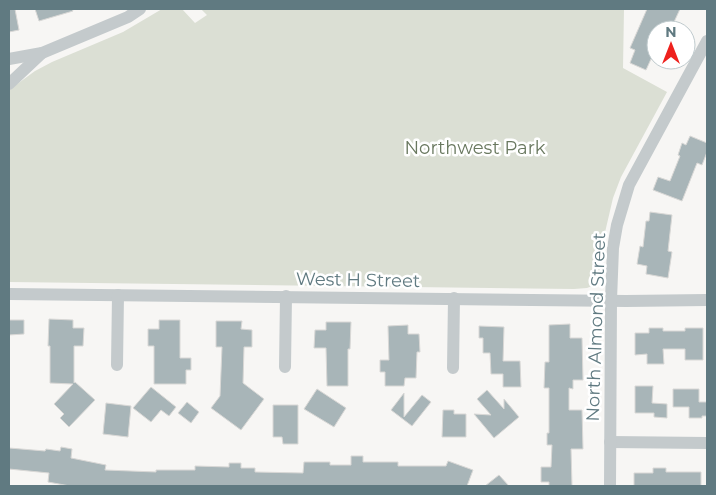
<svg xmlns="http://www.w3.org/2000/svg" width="716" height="495" font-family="Montserrat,sans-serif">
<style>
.green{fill:#dbdfd4}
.building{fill:#a8b5b8;stroke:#d9d8d6}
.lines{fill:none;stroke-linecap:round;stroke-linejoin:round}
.minor{stroke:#c4cacc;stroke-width:12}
.labels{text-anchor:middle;stroke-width:5;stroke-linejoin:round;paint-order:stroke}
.park-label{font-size:18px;fill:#69785f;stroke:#fff}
.street-label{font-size:18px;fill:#607a81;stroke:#fff}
</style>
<rect width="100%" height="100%" fill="#f7f6f4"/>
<path class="green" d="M162 9H182L195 23 207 15 201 9H624L623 68 667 92 621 177 613 198 603 241 599 278 592 286 587 288 574 289 9 282V90L35 71 52 62 123 32Z"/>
<g class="building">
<path d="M9 9H15L19 30 9 32Z"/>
<path d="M35 9H72L73 11 39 21Z"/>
<path d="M647 9H680L674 22 690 30H656V61L651 59 646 70 630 63 635 50 630 48Z"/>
<path d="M690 136 707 143V152L702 165 697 163 682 201 653 190 658 177 670 181 680 156 678 155 682 143 686 145Z"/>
<path d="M650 212 672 215 668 251 672 252 668 278 646 274 647 266 637 264 640 246 643 247 646 221H649Z"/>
<path d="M49 319 73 320V328H84L83 346H74V383L75 382 95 400 69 427 60 418 64 414 54 404 73 384 50 383V346H48Z"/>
<path d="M9 320H24V334L9 335Z"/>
<path d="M159 320H180V358H191V370H186V384H154V346H148V329H159Z"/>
<path d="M216 321H242L241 329 252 330V347H244L243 383 264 399 241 430 211 408 220 396 222 347H216Z"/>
<path d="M326 322H351L350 349H348V386H327L326 348H314L315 330H326Z"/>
<path d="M570 324V338H582L583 380H573V389L569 388V410H582L583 449H571L572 486H549V482H541V467H551L552 445H547V433H549V388H544L545 362H549V325Z"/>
<path d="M408 325V334H419L420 352H417L416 378H405L404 386H385V372H380V360H389L388 326Z"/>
<path d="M479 326 504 327 503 361H520L521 387H503V374H491L490 353H483V338H479Z"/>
<path d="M649 328H663V331H685V328H703V360H685V349H663L664 364H647V354L635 355V333H649Z"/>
<path d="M635 386H653L652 403 667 404V418L654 417V413H635Z"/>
<path d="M151 387 176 407 169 416 161 410 151 422 133 408Z"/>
<path d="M317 389 346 408 334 427 304 409Z"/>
<path d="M673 389H699V402H707V416H702V418H689V407H673Z"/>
<path d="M487 390 504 409V399L519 417 494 438 474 414 491 415 477 399Z"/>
<path d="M404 393V417L422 395 431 402 412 426 391 410Z"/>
<path d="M187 402 199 412 191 423 178 413Z"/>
<path d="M106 403 131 406 128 437 103 434Z"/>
<path d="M273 405H298V444H283L282 437H273Z"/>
<path d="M443 410H454V414H466V437H442Z"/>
<path d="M61 447 72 449 71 458 106 465 105 470 156 472V470H195V466L229 467V463H241V468H255V472L303 473 304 462H330V465H351V456H363V462H398V466H446L448 461 473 470 467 486H70L48 482 49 473 9 469V448L45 451 46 449 60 451Z"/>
<path d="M653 468H666V472H701V486H634V473H653Z"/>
<path d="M499 475 509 486H485Z"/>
</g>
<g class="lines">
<g class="minor">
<path d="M9 59 42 53 128 17 140 9"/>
<path d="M9 84 42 53"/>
<path d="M9 294 626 301 707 300"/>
<path d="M117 365 118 295"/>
<path d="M285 367 286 296"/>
<path d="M453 368 454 298"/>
<path d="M610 442 707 443"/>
<path d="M610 486 611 300 613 248 617 225 629 185 707 41"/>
</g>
</g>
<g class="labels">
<g class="park-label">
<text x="475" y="154">Northwest Park</text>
</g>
<g class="street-label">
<text transform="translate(358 280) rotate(1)" y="6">West H Street</text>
<text transform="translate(596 327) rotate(-88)" y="6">North Almond Street</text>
</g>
</g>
<rect width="716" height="495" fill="none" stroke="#607a81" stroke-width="20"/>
<g transform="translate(671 45)"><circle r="24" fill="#ffffff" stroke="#bfcacd"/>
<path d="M0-4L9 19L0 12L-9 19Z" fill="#ee211d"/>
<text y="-8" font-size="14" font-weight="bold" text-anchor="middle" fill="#607a81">N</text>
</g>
</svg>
